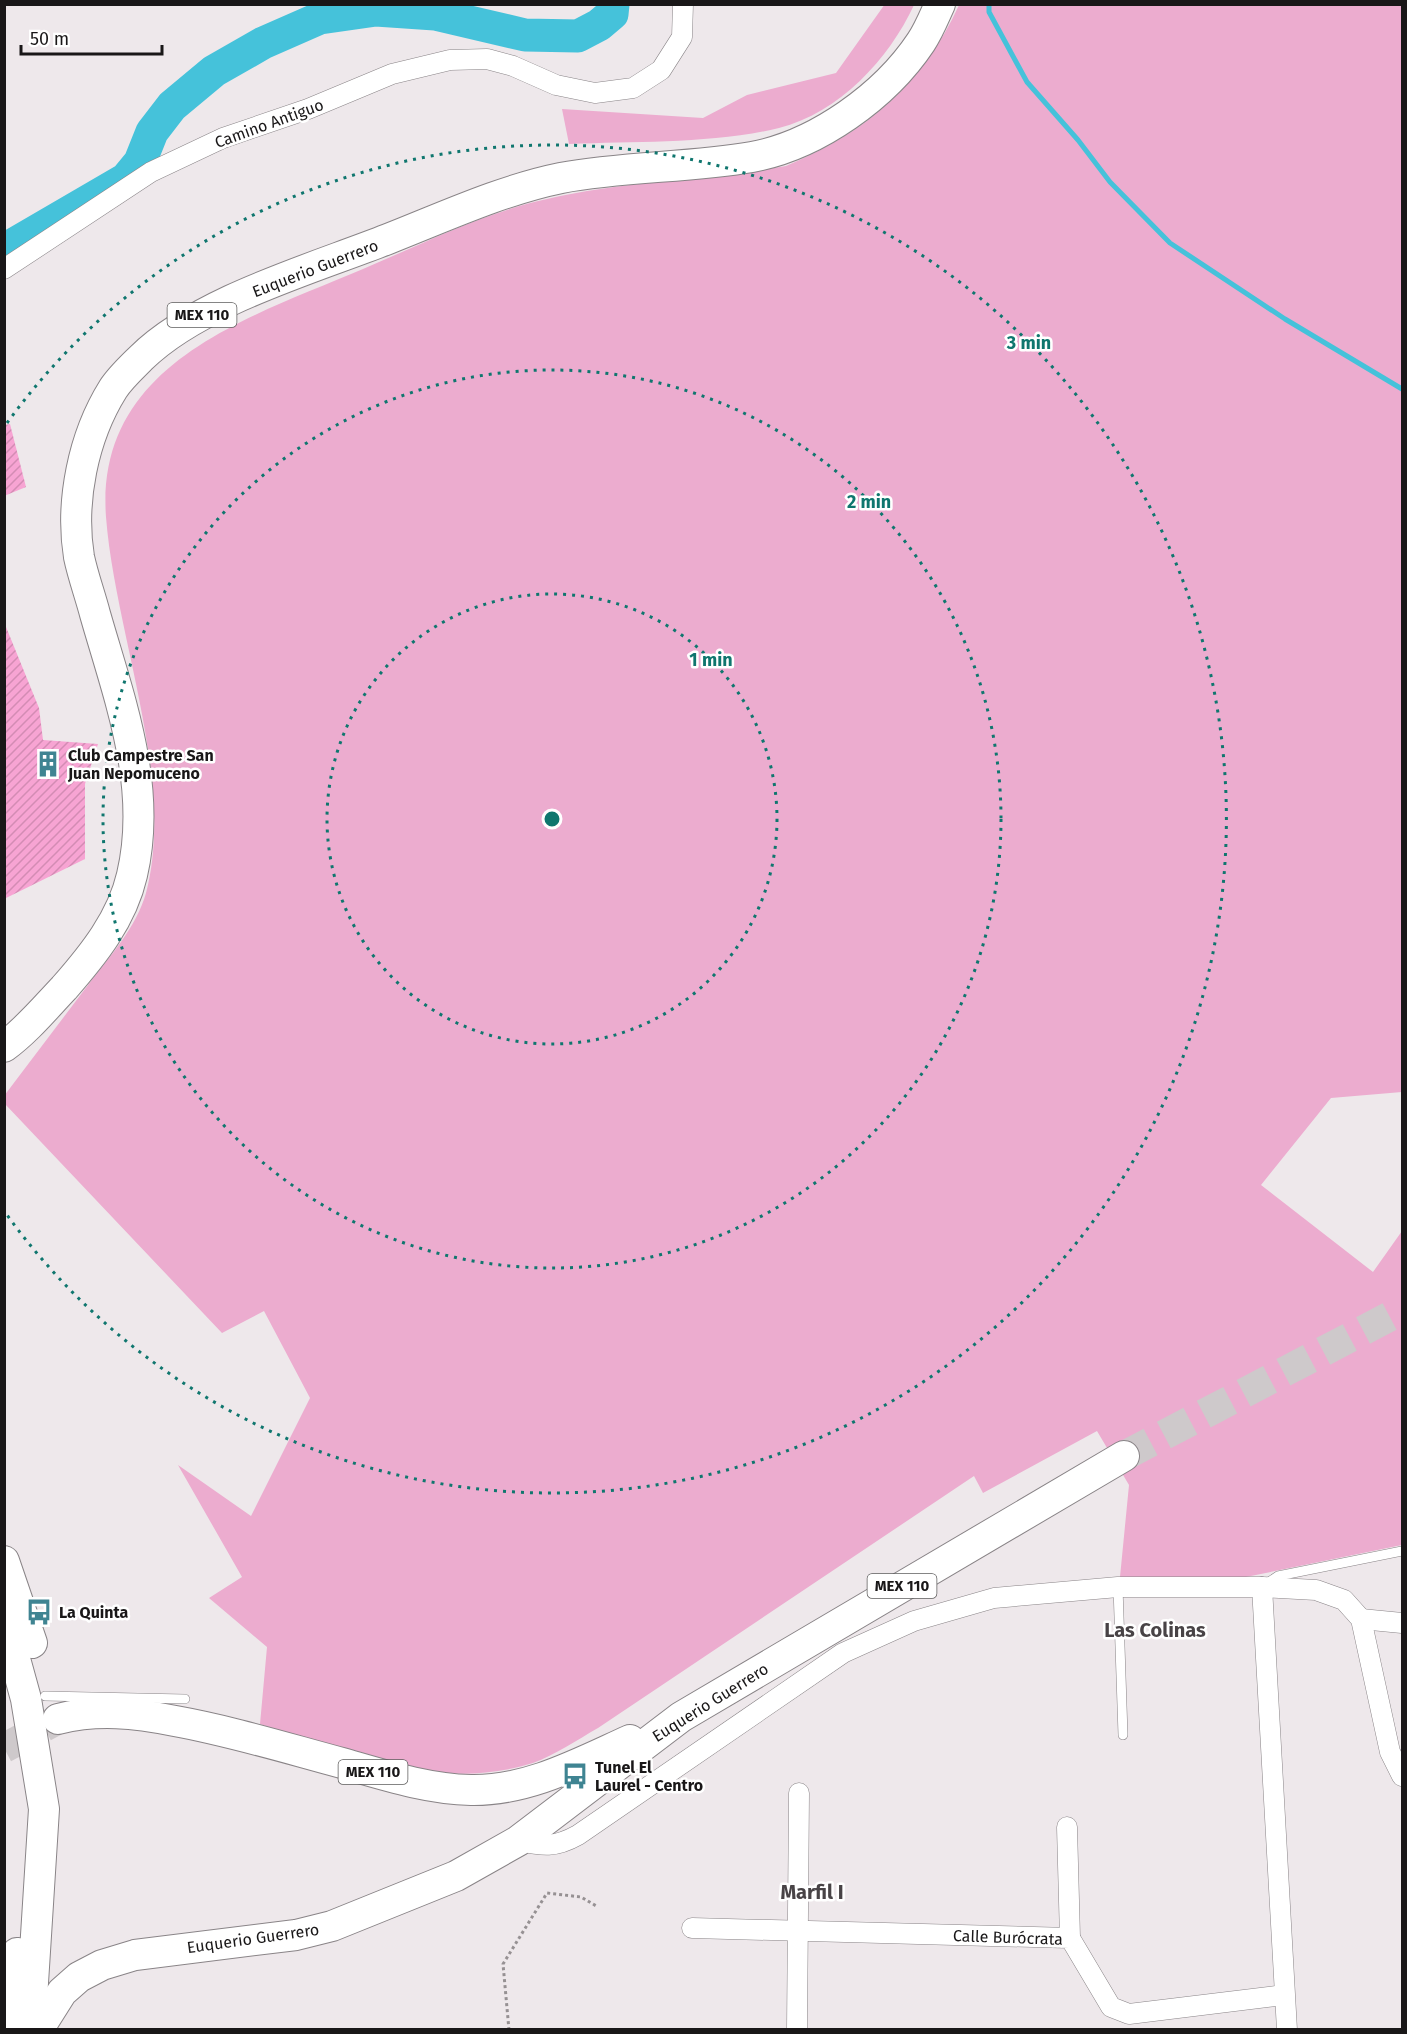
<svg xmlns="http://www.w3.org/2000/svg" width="1407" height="2034" font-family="'Fira Sans',sans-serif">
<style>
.green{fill:#ecaccf}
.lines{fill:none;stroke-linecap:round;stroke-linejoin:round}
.stream{stroke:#45c2da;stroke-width:5}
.river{stroke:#45c2da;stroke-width:33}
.building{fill:url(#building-hatch)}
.primary-tunnel{stroke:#cec9cb;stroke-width:30;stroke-dasharray:30 15;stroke-linecap:butt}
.service-casing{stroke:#898487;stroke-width:10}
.minor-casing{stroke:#898487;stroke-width:21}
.primary-casing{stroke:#898487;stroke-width:32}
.path{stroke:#969193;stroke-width:3;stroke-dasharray:3 3;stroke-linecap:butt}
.service{stroke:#fff;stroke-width:9}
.minor{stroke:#fff;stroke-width:20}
.primary{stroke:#fff;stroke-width:30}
.ring{fill:none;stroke:#0f766e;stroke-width:3;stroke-dasharray:3 6}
.labels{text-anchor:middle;stroke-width:5;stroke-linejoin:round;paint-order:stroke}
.shield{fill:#fff;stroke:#5e5d5d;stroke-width:1.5}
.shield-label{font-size:15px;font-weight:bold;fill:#191718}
.street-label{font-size:16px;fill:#191718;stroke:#fff}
.poi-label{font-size:16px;font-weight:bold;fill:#191718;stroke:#fff;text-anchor:start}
.quarter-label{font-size:20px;font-weight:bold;fill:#484346;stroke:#fff}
.centre{fill:#0f766e;stroke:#fff;stroke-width:3}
.ring-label{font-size:18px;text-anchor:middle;font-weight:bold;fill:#0f766e;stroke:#fff;stroke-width:5;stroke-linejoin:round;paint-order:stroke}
</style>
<defs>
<pattern id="building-hatch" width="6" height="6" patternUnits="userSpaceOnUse" patternTransform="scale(1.5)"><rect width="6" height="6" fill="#f7a4d3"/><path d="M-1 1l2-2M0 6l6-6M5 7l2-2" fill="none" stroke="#d38cb4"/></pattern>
</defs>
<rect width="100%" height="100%" fill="#eee8eb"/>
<g class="green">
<path d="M885 4 914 5C889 59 839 113 779 128 712 144 638 141 569 144L562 109 703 118 747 95 836 73Z"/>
<path d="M959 5H1402V1092L1331 1098 1261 1185 1373 1272 1402 1231V1545L1236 1579 1120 1577 1129 1485 1097 1431 983 1493 974 1476 598 1728C577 1740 555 1755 533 1763 437 1793 349 1753 260 1724L267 1647 209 1598 242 1577 178 1465 251 1516 310 1398 264 1311 222 1333 5 1104 4 1096C32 1059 60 1022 88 985 110 956 136 928 146 893 176 780 115 634 106 517 95 363 248 318 363 269 422 244 483 213 547 199 625 181 707 180 786 166 866 133 923 84 959 5Z"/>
</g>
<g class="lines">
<path class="stream" d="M989 4V12L1027 82 1078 140 1110 182 1170 243 1285 319 1402 389"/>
<path class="river" d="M4 250 126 179 140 162 152 132 172 106 214 71 263 43 320 18 376 10 435 14 525 35 578 36 599 25 612 14 613 4"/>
</g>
<g class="building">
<path d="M10 424 26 487 4 496V425Z"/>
<path d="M4 622 39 708 43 740 98 744 85 784V859L4 899Z"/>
</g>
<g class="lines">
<g class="primary-tunnel">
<path d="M1124 1456 1402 1310"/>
<path d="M4 1748 55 1721"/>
</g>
<g class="service-casing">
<g id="service">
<path d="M1266 1584 1278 1576 1402 1551"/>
<path d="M1118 1587 1123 1735"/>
<path d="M45 1696 185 1699"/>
</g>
</g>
<g class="minor-casing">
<g id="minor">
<path d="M4 269 151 172 223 138 308 109 392 74 450 60 487 59 513 66 556 85 595 93 633 88 661 70 682 37 683 4"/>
<path d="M1262 1587 1287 2030"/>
<path d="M1361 1619 1402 1623"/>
<path d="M1067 1827 1070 1938"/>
<path d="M518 1841C543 1846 555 1848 578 1835L843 1653 914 1621 994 1598 1118 1587H1262L1316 1590 1344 1600 1361 1619 1390 1752 1402 1776"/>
<path d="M692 1928 1070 1938 1111 2007 1129 2014 1284 1995"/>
<path d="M797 2030 799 1793"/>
</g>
</g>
<g class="primary-casing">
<g id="primary">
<path d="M4 1047C27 1030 45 1008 64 988 93 955 122 919 132 875 153 786 119 698 95 614 90 595 83 576 79 557 70 502 83 437 113 389 120 378 132 367 141 358 199 301 312 269 388 239 444 217 502 190 561 178 624 166 689 168 752 157 817 145 885 96 921 42 929 30 934 17 940 4"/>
<path d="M4 1561 32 1643"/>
<path d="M4 1619 26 1699 44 1809 30 2030"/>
<path d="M58 1719C98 1709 135 1713 175 1721 231 1731 286 1748 342 1763 384 1775 427 1789 471 1790 528 1791 579 1763 630 1740"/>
<path d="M8 2030 17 1953"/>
<path d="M38 2030 62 1992 79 1977 102 1965 135 1955 296 1935 332 1926 456 1876 518 1841 681 1717 1124 1456"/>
</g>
</g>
<path class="path" d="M509 2030 503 1964 547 1893 581 1897 598 1907"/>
<use href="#service" class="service"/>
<use href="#minor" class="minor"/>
<use href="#primary" class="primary"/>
</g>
<g class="ring">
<circle cx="552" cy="819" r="225"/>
<circle cx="552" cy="819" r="449"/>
<path d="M7 423A674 674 0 1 1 7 1215"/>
</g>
<defs>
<g id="building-bare" transform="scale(2.07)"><path d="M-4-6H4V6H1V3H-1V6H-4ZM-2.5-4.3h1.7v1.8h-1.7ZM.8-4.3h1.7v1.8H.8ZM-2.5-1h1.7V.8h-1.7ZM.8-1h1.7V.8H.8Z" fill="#3f8492" stroke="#fff" stroke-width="2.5" paint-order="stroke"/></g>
<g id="bus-bare" transform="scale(2.07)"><path d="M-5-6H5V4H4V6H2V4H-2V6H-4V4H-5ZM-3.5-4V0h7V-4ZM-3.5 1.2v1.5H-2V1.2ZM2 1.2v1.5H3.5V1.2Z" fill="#3f8492" stroke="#fff" stroke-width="2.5" paint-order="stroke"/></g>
</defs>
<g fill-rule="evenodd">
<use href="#building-bare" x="48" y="764"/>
<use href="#bus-bare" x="39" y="1612"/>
<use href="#bus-bare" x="575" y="1776"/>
</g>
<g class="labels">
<g class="shield">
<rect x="167.5" y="303" width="69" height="24" rx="4.5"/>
<rect x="867.5" y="1574" width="69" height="24" rx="4.5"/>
<rect x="338.5" y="1760" width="69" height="24" rx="4.5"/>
</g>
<g class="shield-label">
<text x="202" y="320">MEX 110</text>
<text x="902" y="1591">MEX 110</text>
<text x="373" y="1777">MEX 110</text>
</g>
<g class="street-label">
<text transform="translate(269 123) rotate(-20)" y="6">Camino Antiguo</text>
<text transform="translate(315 268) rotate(-21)" y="6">Euquerio Guerrero</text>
<text transform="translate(710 1702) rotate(-32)" y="6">Euquerio Guerrero</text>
<text transform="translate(1008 1937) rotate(2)" y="6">Calle Burócrata</text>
<text transform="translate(253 1938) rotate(-8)" y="6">Euquerio Guerrero</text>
</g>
<g class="poi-label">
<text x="68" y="761">Club Campestre San<tspan x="68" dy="18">Juan Nepomuceno</tspan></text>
<text x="59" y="1618">La Quinta</text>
<text x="595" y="1773">Tunel El<tspan x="595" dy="18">Laurel - Centro</tspan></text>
</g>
<g class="quarter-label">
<text x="1155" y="1637">Las Colinas</text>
<text x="812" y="1899">Marfil I</text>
</g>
</g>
<circle cx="552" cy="819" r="9" class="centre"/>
<g class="ring-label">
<text x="1029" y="349">3 min</text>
<text x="869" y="508">2 min</text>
<text x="711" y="666">1 min</text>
</g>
<rect width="1407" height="2034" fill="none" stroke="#191718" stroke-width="12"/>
<path d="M21 45v9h141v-9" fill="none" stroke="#191718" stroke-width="3"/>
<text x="30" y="45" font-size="18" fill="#191718" stroke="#ffffff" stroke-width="4.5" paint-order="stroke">50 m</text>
</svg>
